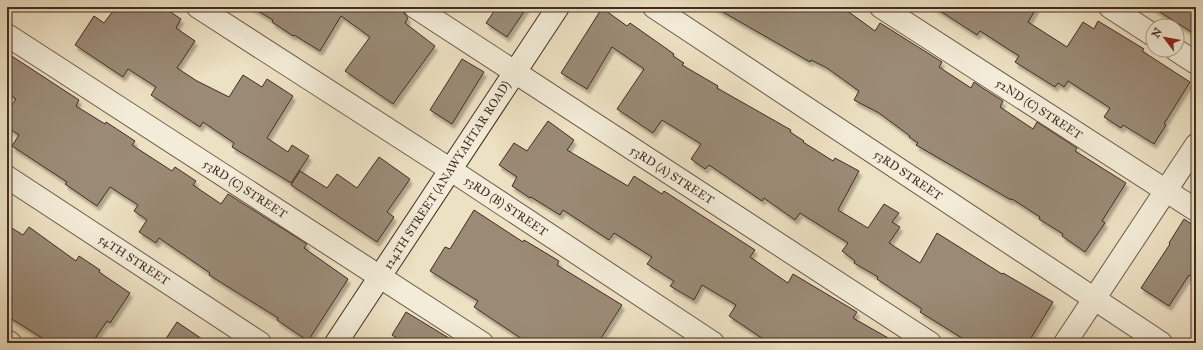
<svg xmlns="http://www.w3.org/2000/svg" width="1203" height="350" font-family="'IM FELL Great Primer',serif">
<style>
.building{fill:#9b8a76;stroke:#422c22;filter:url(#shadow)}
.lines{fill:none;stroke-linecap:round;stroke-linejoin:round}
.street-casing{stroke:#6d594a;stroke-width:24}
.secondary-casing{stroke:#422c22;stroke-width:24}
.street{stroke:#f3ecd8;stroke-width:22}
.secondary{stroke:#f3ecd8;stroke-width:22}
.labels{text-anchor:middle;stroke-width:3.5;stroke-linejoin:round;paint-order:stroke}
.street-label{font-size:12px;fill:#422c22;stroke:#f3ecd8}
</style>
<defs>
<filter id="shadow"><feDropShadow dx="2.5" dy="4.5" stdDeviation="1" flood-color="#0004"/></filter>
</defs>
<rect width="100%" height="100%" fill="#ede1c3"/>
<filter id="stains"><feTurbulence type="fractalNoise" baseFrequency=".005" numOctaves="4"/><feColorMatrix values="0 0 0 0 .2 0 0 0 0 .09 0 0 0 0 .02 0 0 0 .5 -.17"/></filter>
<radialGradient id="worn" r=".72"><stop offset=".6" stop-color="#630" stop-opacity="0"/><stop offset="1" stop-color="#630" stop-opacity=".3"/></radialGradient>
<g class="building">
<path d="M116 7H163L181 19 176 28 195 41 177 68 197 81 229 97 243 75 262 87 267 79 293 96 267 138 288 152 292 145 309 156 291 183 232 147 234 143 203 122 200 127 151 95 156 87 128 69 123 77 75 45 94 16 104 23Z"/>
<path d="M251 7H403L404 13 408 18 405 23 435 46 393 104 345 71 370 37 341 16 320 51 294 35 293 36 272 22 273 20Z"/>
<path d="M497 7H527L507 37 486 23Z"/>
<path d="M714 7H842L875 31 880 23 942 62 939 67 971 88 974 82 981 87 1003 101 1000 107 1033 129 1037 122 1077 148 1075 151 1126 183 1102 221 1105 223 1085 252 1062 236 1063 234 1039 219 1040 217 1012 199 1011 200 916 145 918 143 909 137 910 136 879 113 854 100 859 91 827 68 811 60 810 62Z"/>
<path d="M934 7H1037L1028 22 1067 47 1083 22 1094 29 1098 21 1144 49 1142 51 1190 82 1164 124 1166 125 1154 144 1123 125 1121 128 1104 117 1110 108 1068 81 1064 87 1058 83 1055 87 1015 62 1019 56 980 31 977 35Z"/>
<path d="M1152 7H1196V35Z"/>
<path d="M602 8 627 26 630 23 674 54 673 56 684 63 682 65 718 86 717 88 791 130 790 132 804 141 803 142 833 161 835 158 859 171 838 210 868 228 884 204 899 213 892 222 900 227 889 243 920 263 937 233 1002 274 1003 273 1053 302 1028 343H970L920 312 922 309 877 279 878 277 854 263 855 261 842 251 848 243 800 213 795 220 764 198 762 201 709 165 705 169 691 159 701 144 662 120 653 133 617 109 644 69 612 47 587 89 561 73Z"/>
<path d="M7 53 79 100 76 106 105 124 106 122 135 141 132 145 172 171 175 167 196 181 193 185 221 204 228 194 307 244 304 248 348 279 308 341 277 320 278 318 209 275 210 273 159 238 156 243 139 232 147 220 134 211 138 205 110 187 97 206 65 184 67 182 12 146 19 135 7 127V111L16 99 7 93Z"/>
<path d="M462 59 484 72 452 124 430 110Z"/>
<path d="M548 121 574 140 567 150 628 186 634 176 662 194 664 191 755 250 750 257 788 283 793 274 857 312 853 318 897 343H769L729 316 736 305 702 285 694 300 670 286 674 281 647 264 652 257 614 233 609 240 563 210 560 215 531 197 530 198 512 186 517 177 499 165 514 143 527 151Z"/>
<path d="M379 157 410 179 387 212 394 217 377 242 291 185 300 171 327 188 337 174 357 188Z"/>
<path d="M474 210 523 242 524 240 559 261 557 265 622 305 598 343H528L474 307 478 301 430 271 445 247 450 249Z"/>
<path d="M1184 219 1196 227V279L1189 275 1169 306 1141 288 1170 244 1169 243Z"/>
<path d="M7 225 23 235 29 227 76 261 79 256 100 270 99 272 130 293 110 323 107 321 92 343H50L7 316Z"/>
<path d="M406 312 457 343H404L392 335Z"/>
<path d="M177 322 208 343H163Z"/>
</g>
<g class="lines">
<g class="street-casing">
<g id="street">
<path d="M198 7 451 170 713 343"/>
<path d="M415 7 930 343"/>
<path d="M654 7 1161 343"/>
<path d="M881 7 1196 210"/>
<path d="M1110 7 1153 35"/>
<path d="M7 35 482 343"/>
<path d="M1176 50 1196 63"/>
<path d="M7 177 260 343"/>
<path d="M7 341 10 343"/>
<path d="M1065 343 1196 145"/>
</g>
</g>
<g class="secondary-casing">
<path id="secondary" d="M336 343 558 7"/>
</g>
<use href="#street" class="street"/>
<use href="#secondary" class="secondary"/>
</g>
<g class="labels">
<g class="street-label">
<text transform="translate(1039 109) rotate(33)" y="4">52ND (C) STREET</text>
<text transform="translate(447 175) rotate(-57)" y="4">124TH STREET (ANAWYAHTAR ROAD)</text>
<text transform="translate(672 175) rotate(33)" y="4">53RD (A) STREET</text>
<text transform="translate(908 175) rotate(34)" y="4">53RD STREET</text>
<text transform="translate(245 189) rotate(33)" y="4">53RD (C) STREET</text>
<text transform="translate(506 206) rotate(34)" y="4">53RD (B) STREET</text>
<text transform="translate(134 260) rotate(33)" y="4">54TH STREET</text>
</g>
</g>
<rect width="1203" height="350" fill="none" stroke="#ede1c3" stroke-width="24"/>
<rect x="8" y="8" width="1187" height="334" fill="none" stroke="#422c22" stroke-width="2"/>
<rect x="12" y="12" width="1179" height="326" fill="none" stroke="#422c22"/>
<g transform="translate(1165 38) rotate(302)"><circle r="19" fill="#f3ecd8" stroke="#ac9f8f"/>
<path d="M0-3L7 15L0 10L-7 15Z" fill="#8f2418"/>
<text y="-6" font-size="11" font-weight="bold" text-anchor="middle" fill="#422c22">N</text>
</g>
<rect width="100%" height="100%" filter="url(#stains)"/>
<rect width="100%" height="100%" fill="url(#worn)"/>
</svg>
